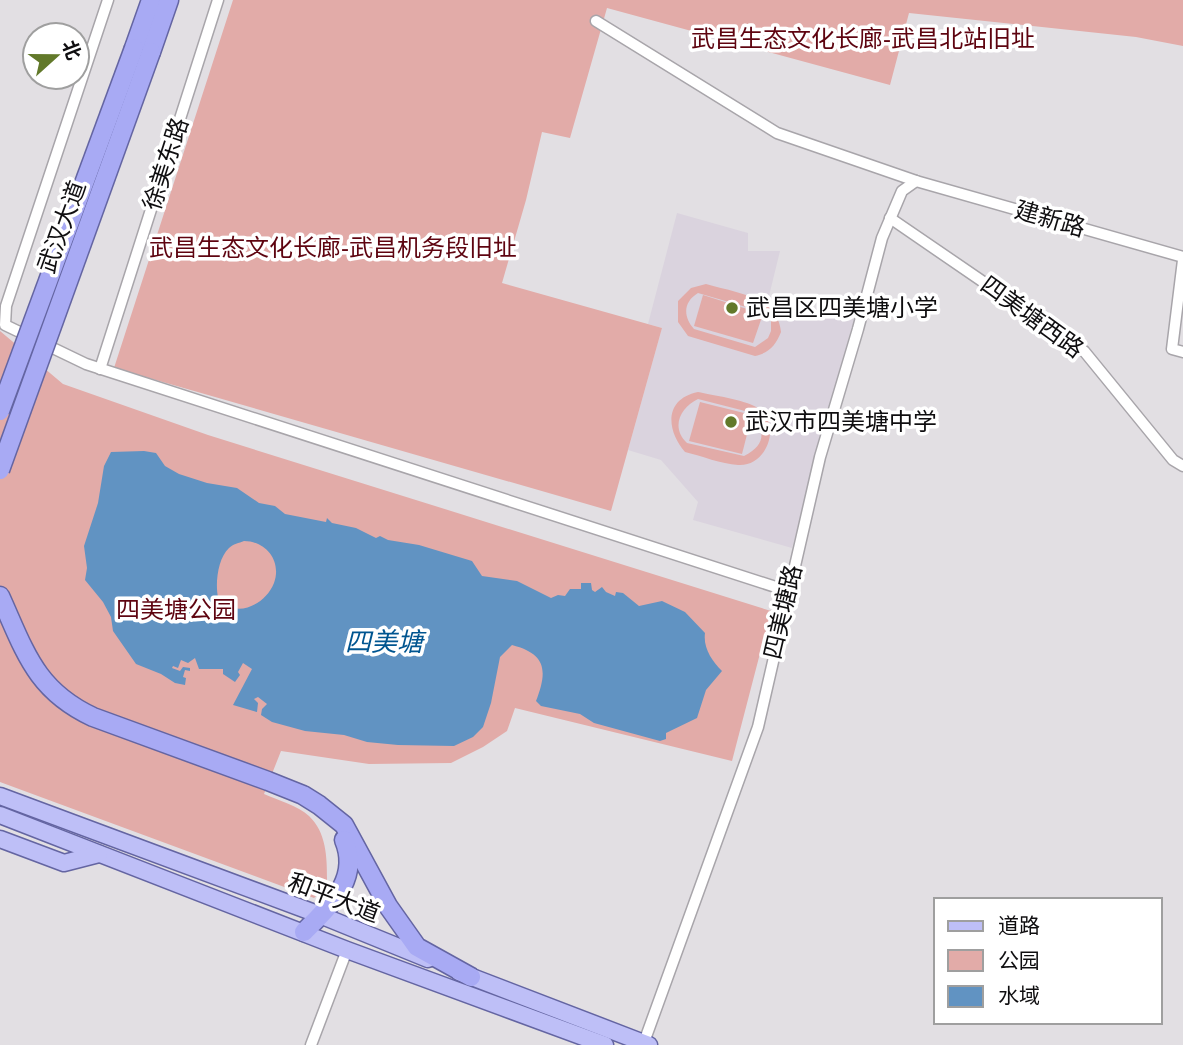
<svg xmlns="http://www.w3.org/2000/svg" width="1183" height="1045" font-family="Helvetica,'Noto Sans SC',sans-serif">
<style>
.built{fill:#dad3de}
.green{fill:#e2aba8;fill-rule:evenodd}
.water{fill:#6193c2;fill-rule:evenodd}
.lines{fill:none;stroke-linecap:round;stroke-linejoin:round}
.minor-casing{stroke:#a8a5aa;stroke-width:13}
.primary-casing{stroke:#6465a2;stroke-width:19}
.trunk-casing{stroke:#6465a2;stroke-width:21}
.minor{stroke:#fff;stroke-width:10}
.primary{stroke:#bebff7;stroke-width:16}
.trunk{stroke:#a8aaf4;stroke-width:18}
.trunk-bridge-casing{stroke:#6465a2;stroke-width:21;stroke-linecap:butt}
.trunk-bridge{stroke:#a8aaf4;stroke-width:18}
.poi-dot{fill:#62792a;stroke:#fff;stroke-width:2.5}
.labels{text-anchor:middle;stroke-width:7;stroke-linejoin:round;paint-order:stroke}
.park-label{font-size:24px;fill:#5e0410;stroke:#fff}
.street-label{font-size:24px;fill:#0f0e10;stroke:#fff}
.poi-label{font-size:24px;fill:#0f0e10;stroke:#fff;text-anchor:start}
.water-label{font-size:26px;font-style:italic;fill:#005590;stroke:#fff}
</style>
<rect width="100%" height="100%" fill="#e2dfe3"/>
<path class="built" d="M677 213 748 233V251H780L769 296 854 319 792 548 693 520 698 502 661 460 628 450 662 328 648 324Z"/>
<g class="green">
<path d="M233 0H1183V46L1136 37 909 13 890 85 607 8 570 138 542 132 526 200 502 283 662 328 611 511 114 368Z"/>
<path d="M706 284C736 293 778 296 781 332 776 345 769 353 755 356L688 336 678 322V301L691 288ZM698 293 763 312 771 320V331L768 338 755 347 694 329C683 317 683 302 698 293Z"/>
<path d="M703 295 763 314 753 343 694 326Z"/>
<path d="M0 331 63 384 208 435 771 611 732 761 515 708 507 731 483 747 451 763 369 764 281 751 264 794C277 800 299 806 309 816 328 834 327 862 327 886L314 898 0 782Z"/>
<path d="M698 392C712 395 745 400 756 407 783 422 768 467 738 465 721 464 702 456 685 452 666 430 664 399 698 392ZM698 399 753 413C766 432 765 446 744 456L687 443C670 427 681 407 698 399Z"/>
<path d="M700 402 752 415 742 454 689 441Z"/>
</g>
<path class="water" d="M144 451 156 453 165 466 179 474 207 483 237 488 259 503 275 506 285 514 326 522 327 518 332 523 356 528 376 538 380 536 388 540 419 545 472 561 482 576 517 581 551 598 558 595 565 596 570 589H581V583H591L592 590 595 592 602 587 606 592 615 596 616 592 623 593 639 606 662 601 685 612 705 633C703 648 712 661 722 671L706 690 697 718 666 733V739L660 741 594 723 580 714 541 706 536 701C548 670 546 654 512 645L500 657 491 703 483 727 473 737 454 746 398 745 367 742 344 735 305 731 272 722 261 715 262 709 267 704 258 697 254 699 258 703 257 712 233 705 252 669 243 663 238 672 240 675 235 682 223 674V669H199L195 658 188 663 181 660 178 668 173 666 172 668 180 671 183 667 190 668V671L185 670 183 677 186 678 185 685 175 683 161 674 136 664 113 631 111 617 103 602 85 580 87 568 84 546 98 503 104 466 111 452ZM244 541C266 541 282 561 274 583 265 606 233 620 218 597 215 583 218 558 229 548 233 544 239 543 244 541Z"/>
<g class="lines">
<g class="minor-casing">
<g id="minor">
<path d="M108 0 6 306 5 325 86 364 788 591"/>
<path d="M596 21 777 133 916 181 1183 257"/>
<path d="M890 218 1084 351 1173 460 1183 466"/>
<path d="M1183 260 1172 349 1183 352"/>
<path d="M100 369 218 0"/>
<path d="M311 1045 347 950"/>
<path d="M643 1045 758 727 820 457 858 329 882 238 902 191 916 181"/>
</g>
</g>
<g class="primary-casing">
<g id="primary">
<path d="M0 796 320 915 428 959"/>
<path d="M0 815 347 950 605 1045"/>
<path d="M0 839 64 863 99 854"/>
<path d="M459 972 649 1045"/>
</g>
</g>
<g class="trunk-casing">
<g id="trunk">
<path d="M134 48 151 0"/>
<path d="M151 52 169 0"/>
<path d="M0 596C25 651 35 690 93 717L268 781 303 795 319 805 344 825 388 906 417 947 471 977"/>
<path d="M304 932C328 907 361 880 344 840"/>
</g>
</g>
<use href="#minor" class="minor"/>
<use href="#primary" class="primary"/>
<use href="#trunk" class="trunk"/>
<g class="trunk-bridge-casing">
<g id="trunk-bridge">
<path d="M0 411 134 48"/>
<path d="M0 470 151 52"/>
</g>
</g>
<use href="#trunk-bridge" class="trunk-bridge"/>
</g>
<g class="poi-dot">
<circle cx="732" cy="308" r="7"/>
<circle cx="731" cy="422" r="7"/>
</g>
<g class="labels">
<g class="park-label">
<text x="863" y="47">武昌生态文化长廊-武昌北站旧址</text>
<text x="333" y="256">武昌生态文化长廊-武昌机务段旧址</text>
<text x="176" y="618">四美塘公园</text>
</g>
<g class="street-label">
<text transform="translate(166 164) rotate(-72)" y="8">徐美东路</text>
<text transform="translate(1050 219) rotate(16)" y="8">建新路</text>
<text transform="translate(62 227) rotate(-70)" y="8">武汉大道</text>
<text transform="translate(1032 317) rotate(36)" y="8">四美塘西路</text>
<text transform="translate(783 612) rotate(-77)" y="8">四美塘路</text>
<text transform="translate(334 898) rotate(21)" y="8">和平大道</text>
</g>
<g class="poi-label">
<text x="746" y="316">武昌区四美塘小学</text>
<text x="745" y="430">武汉市四美塘中学</text>
</g>
<g class="water-label">
<text x="384" y="651">四美塘</text>
</g>
</g>
<rect x="934" y="898" width="228" height="126" fill="#ffffff" stroke="#9f9f9f" stroke-width="2"/>
<rect x="948" y="921" width="35" height="10" fill="#bebff7" stroke="#9f9f9f" stroke-width="2"/>
<text x="998" y="933" font-size="21" fill="#0f0e10">道路</text>
<rect x="948" y="950" width="35" height="21" fill="#e2aba8" stroke="#9f9f9f" stroke-width="2"/>
<text x="998" y="968" font-size="21" fill="#0f0e10">公园</text>
<rect x="948" y="986" width="35" height="21" fill="#6193c2" stroke="#9f9f9f" stroke-width="2"/>
<text x="998" y="1003" font-size="21" fill="#0f0e10">水域</text>
<g transform="translate(56 56) rotate(69)"><circle r="33" fill="#ffffff" stroke="#9f9f9f" stroke-width="2"/>
<path d="M0-5L12 26L0 18L-12 26Z" fill="#62792a"/>
<text y="-10" font-size="19" font-weight="bold" text-anchor="middle" fill="#0f0e10">北</text>
</g>
</svg>
